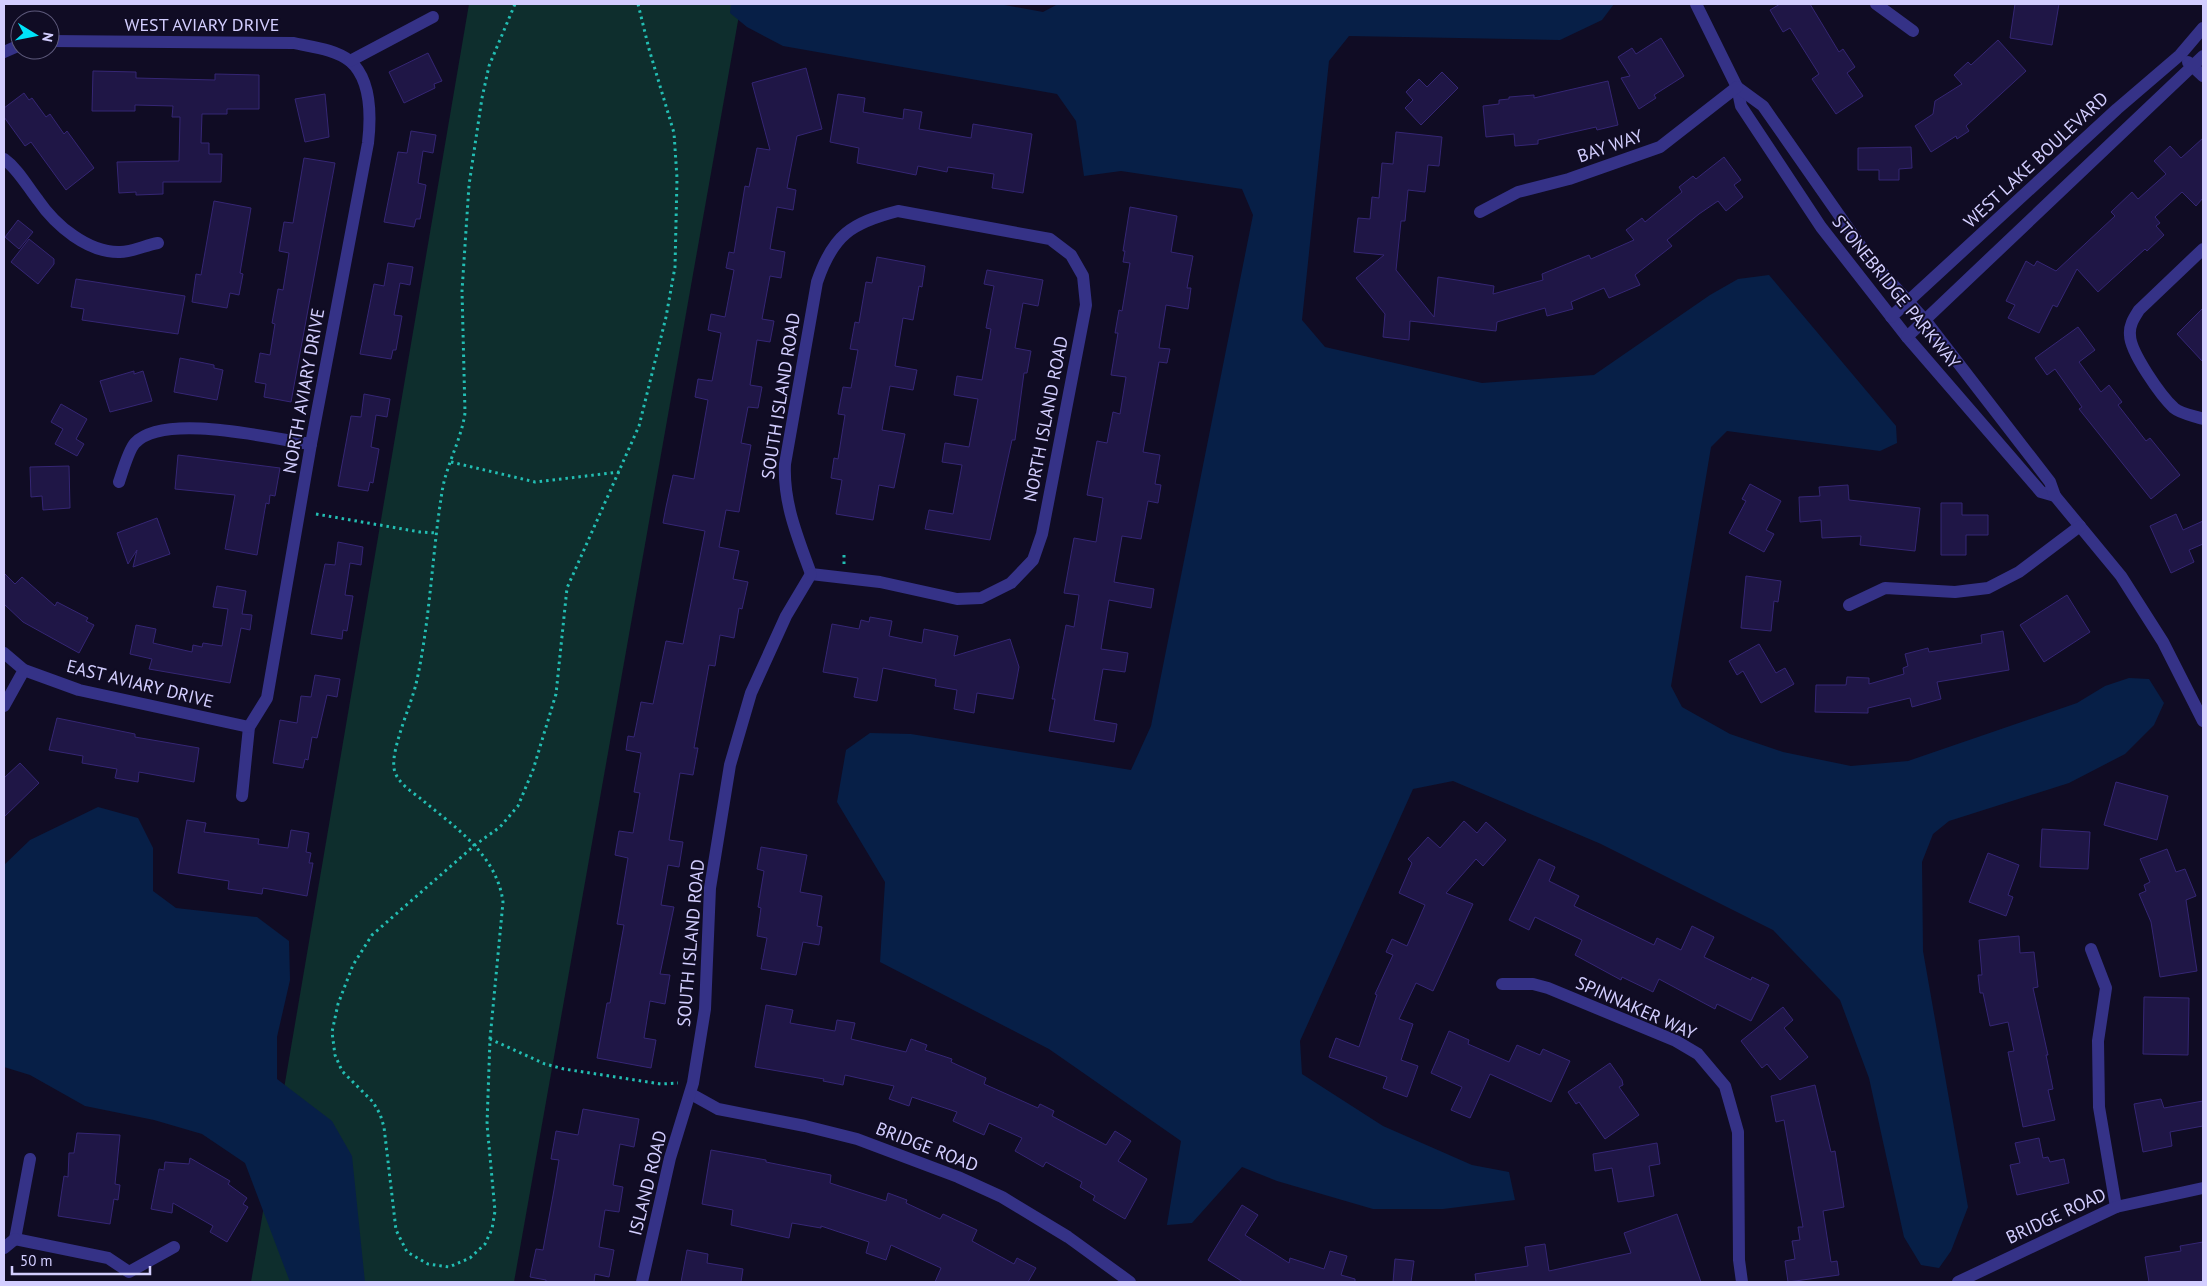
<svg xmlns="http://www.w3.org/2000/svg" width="2207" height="1286" font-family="'PT Sans',sans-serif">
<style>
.green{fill:#0e2e2d}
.water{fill:#071f47}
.building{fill:#1f1646;stroke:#352674}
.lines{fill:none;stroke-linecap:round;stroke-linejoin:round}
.path{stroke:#23beb3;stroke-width:3;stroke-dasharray:2.5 4;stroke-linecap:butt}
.minor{stroke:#353287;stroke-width:12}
.labels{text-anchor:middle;stroke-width:4;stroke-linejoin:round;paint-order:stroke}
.street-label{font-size:18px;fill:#d3ceff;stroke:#100c24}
</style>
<rect width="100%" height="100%" fill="#100c24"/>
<path class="green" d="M469 4H741L514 1282H251Z"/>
<g class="water">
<path d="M731 4H999L1043 12 1058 4H1614L1602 20 1560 40 1349 36 1329 61 1302 320 1325 347 1482 383 1594 375 1710 295 1738 279 1769 275 1896 426 1897 443 1880 451 1727 431 1711 447 1671 686 1682 707 1730 734 1783 752 1851 766 1908 761 2077 703 2105 686 2129 678 2149 679 2164 703 2154 725 2125 754 2069 783 1949 821 1933 834 1922 862 1923 951 1968 1207 1951 1251 1939 1268 1921 1265 1904 1237 1869 1078 1840 1000 1773 930 1601 844 1453 781 1413 789 1300 1041 1302 1074 1383 1126 1472 1165 1509 1172 1515 1200 1443 1209H1373L1277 1181 1242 1167 1192 1223 1167 1225 1181 1141 1049 1049 880 962 885 882 837 802 846 750 870 733 911 734 1131 770 1151 726 1253 215 1242 189 1121 171 1084 176 1076 121 1057 94 783 46 747 27 730 13Z"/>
<path d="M98 807 138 818 153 848V891L176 908 257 917 289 941 290 980 277 1037V1079L332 1121 352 1156 365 1282H290L245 1163 202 1134 154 1120 85 1106 30 1075 4 1067V865L30 840Z"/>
</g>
<g class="building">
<path d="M1780 4H1810L1839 52 1843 49 1855 67 1847 73 1863 96 1836 114 1812 79 1819 74 1790 28 1783 32 1770 10Z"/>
<path d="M2015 4H2059L2052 45 2010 38Z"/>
<path d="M1661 38 1684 76 1654 95 1656 98 1639 109 1621 78 1630 76 1618 57 1632 48 1636 54Z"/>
<path d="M1998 40 2026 71 1966 126 1969 131 1957 139 1956 136 1931 152 1915 126 1933 114 1935 101 1962 84 1954 75 1968 62 1971 65Z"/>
<path d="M428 53 442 81 434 84 435 88 404 103 389 72Z"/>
<path d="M806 68 822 129 797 136 787 188 796 190 793 210 777 207 770 249 785 252 781 278 770 276 762 319 774 321 770 342 757 340 750 385 762 387 758 408 748 407 741 443 751 445 739 512 726 510 719 547 739 551 733 579 748 582 742 609 739 608 734 638 720 635 715 666 709 665 694 748H698L693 775 680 773 669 840 683 842 679 867 668 865 661 905 674 907 660 974 670 975 665 1004 650 1001 644 1038 656 1040 651 1068 597 1058 607 1003H610L624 925 617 924 628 858 615 855 619 831 633 833 640 793 634 792 641 753 626 750 628 736 634 737 641 702 653 704 666 641 683 644 705 531 663 523 666 507 673 475 694 479 708 400 695 397 698 379 712 381 721 333 708 330 711 314 725 317 734 270 726 268 729 252 734 253 745 186 749 187 757 148 770 150 752 83Z"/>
<path d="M93 71 136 72V78L215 80V74L259 75V109H227V114H202L201 143H209V154H222L221 182H163V194L136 195V192L119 193 117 162 179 161 180 117H172L173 106 135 105V111H92Z"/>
<path d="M1442 72 1458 88 1421 125 1405 108 1413 100 1406 92 1419 79 1427 87Z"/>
<path d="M1608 81 1618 125 1597 130 1596 127 1538 140V144L1515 146 1514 134 1486 137 1483 106 1499 104V100L1509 99V97L1534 95V98Z"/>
<path d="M24 93 29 100 32 98 46 117 50 114 64 134 67 131 94 168 66 190 31 142 25 146 4 117V108Z"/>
<path d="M325 94 329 137 305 142 295 99Z"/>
<path d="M838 94 865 98 863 112 903 119 904 109 922 112 919 129 971 138 973 124 1032 134 1023 193 992 188 994 174 948 167 947 172 918 166 916 175 857 163 859 148 830 142Z"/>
<path d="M411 131 436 135 433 153 423 151 418 183 426 185 420 219H416L414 227 384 222 398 152 407 153Z"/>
<path d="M1396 132 1442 137 1439 166 1428 165 1425 192 1408 190 1405 221H1401L1396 270 1434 317 1438 277 1494 286 1493 294 1543 280 1542 274 1589 255 1591 259 1634 240 1626 230 1642 218 1645 222 1682 192 1679 187 1693 176 1696 179 1724 157 1741 180 1734 185 1743 197 1726 211 1718 201 1699 214 1667 240 1672 246 1635 275 1640 285 1609 298 1604 288 1571 302 1573 309 1547 316 1545 308 1497 322 1496 331 1410 321 1409 340 1383 337 1385 314 1356 278 1384 255 1354 252 1358 218 1370 219 1372 197 1379 198 1382 163 1393 164Z"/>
<path d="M2203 138V198L2196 206 2182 192 2155 217 2160 223 2156 226 2164 235 2147 251 2145 249 2098 292 2077 269 2057 307 2053 305 2039 333 2008 318 2015 305 2006 301 2026 261 2034 266 2037 261 2056 271 2115 216 2111 212 2132 192 2138 199 2166 174 2154 161 2170 146 2181 158Z"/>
<path d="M1911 147 1912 168 1899 169V180H1879V170H1858V148Z"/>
<path d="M304 158 335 163 291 402 264 397 266 384 255 382 260 353 270 355 275 324 272 323 278 289 283 290 289 253 279 251 284 222 293 223Z"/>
<path d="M214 201 251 208 240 273 243 274 239 295 230 293 227 308 192 302 196 274 201 275Z"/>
<path d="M1130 207 1177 216 1171 252 1193 256 1187 288H1191L1188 309 1166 305 1159 348 1170 349 1167 363 1159 362 1143 452 1160 455 1155 484 1161 485 1158 503 1148 501 1141 539 1122 536 1114 582 1154 589 1151 608 1109 600 1101 649 1128 653 1125 672 1103 669 1094 720 1117 724 1114 742 1049 731 1055 699H1052L1066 625 1074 627 1079 595 1064 593 1074 538 1096 542 1103 498 1087 495 1091 473 1097 441 1107 443 1113 412 1120 414 1126 377 1111 375 1118 333H1115L1119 310 1122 311 1130 263 1123 262 1125 251H1123Z"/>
<path d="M18 220 33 232 19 249 5 237Z"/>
<path d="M29 239 54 259V264L38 284 11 262Z"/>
<path d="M877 257 925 266 922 287 919 286 913 320 903 318 895 366 917 370 913 390 890 386 882 430 905 434 894 488 879 485 873 520 836 514 842 480 831 478 834 458 838 459 845 415 838 414 843 387 851 388 858 350 850 349 855 322 859 323 866 282 872 283Z"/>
<path d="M388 263 413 267 410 285 400 283 394 315 402 316 396 350H393L391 359 360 354 374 284 384 286Z"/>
<path d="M987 270 1043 280 1038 306 1023 303 1015 348 1031 351 1027 373H1024L1015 440H1012L990 540 925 529 929 510 953 514 962 465 942 462 945 443 969 447 978 399 954 395 957 376 982 380 991 329 986 328 994 286 984 284Z"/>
<path d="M76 279 185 296 178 334 82 320 84 309 71 307Z"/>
<path d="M2203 308V362L2177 334Z"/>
<path d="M2078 327 2095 350 2079 362 2101 392 2109 385 2122 402 2118 405 2146 441 2150 438 2180 475 2151 499 2079 409 2082 407 2055 369 2047 375 2035 358Z"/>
<path d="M180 358 214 365V368L223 370 217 400 174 392Z"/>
<path d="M134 371V374L143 371 152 401 110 412 100 381Z"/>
<path d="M364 394 390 399 387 417 376 415 371 447 379 449 373 483 370 482 368 491 338 486 351 416 361 417Z"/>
<path d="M61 404 87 419 76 439 84 444 77 456 55 444 63 429 51 422Z"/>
<path d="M178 455 280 468 275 496 270 495 269 504 266 503 257 555 225 549 235 495 175 489Z"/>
<path d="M69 466 70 508 43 510 42 496 31 497 30 467Z"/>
<path d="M1750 484 1781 501 1766 530 1774 534 1764 552 1729 533 1746 501 1742 499Z"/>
<path d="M1848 485 1849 500 1920 508 1915 551 1860 545 1861 536 1822 538 1821 520 1800 522 1799 497 1820 496 1819 487Z"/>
<path d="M1941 503H1962V515H1988V535H1966V555H1941Z"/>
<path d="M2176 514 2183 530 2203 521V544L2189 550 2194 562 2171 573 2150 526Z"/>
<path d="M157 518 170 554 133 567 137 550 128 564 117 533Z"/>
<path d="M338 542 363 547 361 565 350 563 345 595 353 596 347 631 343 630 342 639 311 634 325 564 335 565Z"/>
<path d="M4 573 15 584 22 577 55 606 57 602 88 618 86 621 94 625 79 653 23 622 4 604Z"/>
<path d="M1746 576 1781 581 1778 602 1774 601 1771 631 1741 628Z"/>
<path d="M217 586 246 591 242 614 252 615 250 630 241 628 230 683 149 669 152 659 130 654 136 625 156 629 153 643 192 652 193 645 202 647 203 643 222 646 228 609 213 607Z"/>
<path d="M2067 595 2090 632 2044 662 2020 625Z"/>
<path d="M870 617 892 621 889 636 922 643 924 629 958 636 954 656 1010 639 1019 667 1013 699 977 693 974 713 954 709 957 690 935 686 936 679 883 668 877 701 854 697 858 678 823 672 832 624 859 629 861 620 869 622Z"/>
<path d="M2003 631 2009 670 1937 682 1941 699 1912 707 1910 698 1868 708V713L1815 712 1816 685H1846L1847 677 1869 678V684L1904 674 1903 668 1908 666 1905 654 1928 648 1929 652 1982 643 1981 635Z"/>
<path d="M1759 644 1776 673 1785 668 1794 684 1761 703 1743 671 1737 675 1729 661Z"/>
<path d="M315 675 340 679 337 697 327 695 317 738 312 737 308 760 305 759 303 768 273 763 280 720 297 723 301 696 311 697Z"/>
<path d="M57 718 135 734V737L199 748 194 782 139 772 138 782 115 778 117 769 82 763 83 756 49 750Z"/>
<path d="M20 763 39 783 4 817V778Z"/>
<path d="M2116 782 2168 796 2157 840 2104 825Z"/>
<path d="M187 820 206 823 204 832 259 839 258 844 288 848 291 830 309 833 306 852 311 853 309 863H313L307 896 263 888 262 894 228 889 229 881 178 873Z"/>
<path d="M1464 821 1477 833 1486 822 1506 840 1483 866 1476 859 1446 893 1473 904 1433 991 1416 983 1399 1019 1413 1024 1401 1060 1418 1066 1407 1097 1383 1088 1387 1077 1329 1057 1336 1038 1359 1047 1377 995 1375 994 1393 955 1386 952 1392 939 1407 946 1425 905 1399 893 1412 863 1408 859 1428 837 1440 848Z"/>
<path d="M2042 829 2090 832 2088 869 2040 867Z"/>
<path d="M761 847 807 855 800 892 822 896 817 926 822 927 819 945 803 942 796 975 761 969 767 938 757 936 761 908 758 907 764 871 757 869Z"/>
<path d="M2167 849 2176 872 2185 869 2196 896 2186 900 2197 971 2160 977 2151 922 2139 894 2146 891 2144 885 2150 882 2140 859Z"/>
<path d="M1988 853 2019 865 2008 895 2013 897 2006 916 1969 902Z"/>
<path d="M1539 859 1555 867 1549 881 1579 896 1574 906 1654 945 1657 938 1681 950 1692 926 1714 937 1704 957 1751 980 1752 977 1769 985 1751 1021 1717 1004 1715 1009 1659 979 1653 992 1622 977 1621 980 1575 955 1582 940 1535 917 1529 930 1509 920Z"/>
<path d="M2019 936 2020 953 2034 952 2038 987 2033 988 2048 1055H2046L2053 1089 2048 1090 2055 1120 2023 1127 2008 1052 2014 1051 2008 1022 1990 1026 1983 993H1980L1978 975H1982L1979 940Z"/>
<path d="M2144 997 2189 998 2188 1055 2143 1054Z"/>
<path d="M766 1005 793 1010 790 1023 835 1031 837 1020 855 1023 851 1039 906 1052 911 1039 927 1045 925 1050 952 1059 951 1062 986 1078 984 1084 1038 1108 1040 1104 1054 1111 1052 1116 1106 1145 1115 1131 1131 1141 1118 1161 1147 1179 1125 1219 1093 1200 1095 1196 1080 1187 1082 1182 1046 1162 1043 1167 1015 1151 1022 1138 989 1123 984 1135 953 1121 957 1112 912 1097 909 1106 889 1099 894 1086 845 1075 843 1085 823 1081 824 1079 755 1067Z"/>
<path d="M1783 1007 1793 1020 1784 1028 1808 1057 1780 1080 1767 1064 1762 1068 1741 1041Z"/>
<path d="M1449 1031 1469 1040 1468 1044 1509 1062 1517 1045 1540 1055 1543 1049 1570 1061 1551 1102 1490 1074 1470 1118 1451 1110 1462 1087 1431 1073Z"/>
<path d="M1610 1063 1622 1080 1623 1085 1619 1087 1639 1115 1605 1139 1579 1102 1576 1104 1568 1092Z"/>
<path d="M1815 1085 1831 1152 1835 1151 1844 1207 1823 1211 1831 1262 1837 1261 1839 1275 1788 1282 1785 1261 1795 1259 1792 1241 1800 1240 1798 1227H1803L1784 1120 1776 1122 1771 1096Z"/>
<path d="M2161 1099 2164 1108 2203 1101V1126L2170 1132 2172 1146 2143 1152 2134 1104Z"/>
<path d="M583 1109 639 1119 634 1147 620 1144 613 1185 623 1187 619 1212 605 1210 599 1247 614 1250 609 1277 595 1274 594 1282H546V1280L530 1277 536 1249 543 1250 554 1190 559 1160 551 1159 556 1131 578 1135Z"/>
<path d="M77 1133 120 1135 115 1184 120 1185 118 1200 114 1199 110 1224 58 1216 64 1176 68 1177 69 1153H74Z"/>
<path d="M2039 1138 2043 1158 2048 1157 2050 1162 2064 1159 2069 1183 2017 1195 2010 1165 2020 1163 2015 1143Z"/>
<path d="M1657 1143 1660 1164 1649 1166 1654 1196 1618 1202 1612 1168 1595 1171 1593 1154Z"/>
<path d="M711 1150 766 1160V1162L831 1175 830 1183 886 1201 888 1193 907 1200 906 1203 940 1219 943 1214 977 1230 972 1241 1014 1264 1017 1258 1036 1268 1028 1282H935L941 1268 891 1245 886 1260 866 1253 869 1242 821 1226V1228L792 1223 789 1238 731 1225 733 1210 702 1204Z"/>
<path d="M190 1158 230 1181 228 1184 247 1198 243 1204 248 1207 227 1242 210 1232 213 1226 173 1203 172 1213 151 1209 159 1169 164 1170 165 1162 189 1164Z"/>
<path d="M1242 1205 1258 1215 1245 1235 1289 1263 1290 1258 1324 1269 1330 1251 1347 1256 1341 1275 1355 1279V1282H1243L1208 1260Z"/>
<path d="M1677 1214 1701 1282H1476L1475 1274 1528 1266 1525 1247 1545 1244 1549 1271 1631 1253 1624 1233Z"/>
<path d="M2203 1242V1282H2149L2145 1257 2181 1251 2180 1246Z"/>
<path d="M687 1250 708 1254 707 1263 743 1269 741 1282H681Z"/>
<path d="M1395 1259 1414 1261 1411 1282H1393Z"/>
</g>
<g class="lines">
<g class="path">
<path d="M638 4 649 49 674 133 677 178 675 267 666 317 639 426 567 588 556 694 533 770 518 806 500 827 475 845 372 935 353 965 338 1004 332 1032 335 1055 342 1071 373 1102 380 1114 384 1127 396 1230 407 1252 428 1264 449 1267 470 1258 485 1244 492 1229 495 1211 487 1124 490 1039 545 1064 564 1069 661 1084 678 1083"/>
<path d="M451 462 535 482 620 472"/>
<path d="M316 514 420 532 437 533"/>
<path d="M844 564V552"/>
<path d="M490 1039 503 902C497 855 455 827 421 799 411 791 396 782 394 768 391 749 411 705 416 684 430 623 432 554 442 492 446 465 461 441 465 413L462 291 469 185 482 98 489 66 515 4"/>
</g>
<g class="minor">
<path d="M1696 4 1737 87 1741 106 1821 227 1907 337 2041 492 2055 496"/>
<path d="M1876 4 1913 31"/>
<path d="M50 41 294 43C312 47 335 49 350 61 372 80 371 117 368 143L311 444 267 698 249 727 242 796"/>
<path d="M4 52 20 45"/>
<path d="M350 61 433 17"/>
<path d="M2188 62 2203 76"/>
<path d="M1737 87 1763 106 1869 258 1925 320 2050 482 2055 496 2121 576 2163 642 2203 721"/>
<path d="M4 159C18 169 27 186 38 200 55 225 88 253 120 252 132 252 146 245 158 243"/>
<path d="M898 211 1050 239 1071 255 1083 276 1086 305 1042 534 1033 560 1011 583 981 598 957 599 880 582 811 574C798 538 783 503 785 464L817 282C833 235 851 223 898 211Z"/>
<path d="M1480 212 1518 192 1569 179 1660 147 1737 87"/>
<path d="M2203 249 2139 310C2134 318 2129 325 2130 335 2130 352 2161 396 2174 408 2181 414 2195 416 2203 419"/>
<path d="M1891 317 2117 109 2180 55 2203 28"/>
<path d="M1907 337 2203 56"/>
<path d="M119 482C122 473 129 449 135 443 165 412 272 439 311 444"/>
<path d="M1849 605 1885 588 1955 592 1988 588 2019 572 2080 526"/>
<path d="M4 653 24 670 79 690 249 727"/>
<path d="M4 706 24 670"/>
<path d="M2091 949 2106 988 2098 1041 2099 1107 2116 1207"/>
<path d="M1502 984H1533L1548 988 1676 1041 1698 1054 1725 1086 1738 1132 1739 1260 1742 1282"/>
<path d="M691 1094 718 1109 805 1126 857 1139 958 1177 1002 1197 1068 1237 1130 1282"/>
<path d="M15 1239 108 1258 129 1272 174 1247"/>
<path d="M15 1239 30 1159"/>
<path d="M4 1248 15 1239"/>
<path d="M642 1282 670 1158 693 1083 705 1009 710 888 730 765 751 693 786 616 811 574"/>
<path d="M1958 1282 2116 1207 2203 1188"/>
</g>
</g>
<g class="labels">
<g class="street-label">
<text x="202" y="31">WEST AVIARY DRIVE</text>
<text transform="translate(1610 146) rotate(-19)" y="6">BAY WAY</text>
<text transform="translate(2036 160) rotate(-43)" y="6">WEST LAKE BOULEVARD</text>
<text transform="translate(1896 292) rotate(51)" y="6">STONEBRIDGE PARKWAY</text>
<text transform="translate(304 391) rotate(-80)" y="6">NORTH AVIARY DRIVE</text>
<text transform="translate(781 396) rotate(-81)" y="6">SOUTH ISLAND ROAD</text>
<text transform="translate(1046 419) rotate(-79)" y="6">NORTH ISLAND ROAD</text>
<text transform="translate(140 684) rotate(14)" y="6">EAST AVIARY DRIVE</text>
<text transform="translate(691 943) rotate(-85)" y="6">SOUTH ISLAND ROAD</text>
<text transform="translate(1636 1008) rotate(24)" y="6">SPINNAKER WAY</text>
<text transform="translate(927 1147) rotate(21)" y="6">BRIDGE ROAD</text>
<text transform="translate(648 1183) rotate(-76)" y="6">ISLAND ROAD</text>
<text transform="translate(2056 1216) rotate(-25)" y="6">BRIDGE ROAD</text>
</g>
</g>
<rect width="2207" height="1286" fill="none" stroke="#d3ceff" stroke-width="10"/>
<g transform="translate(35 35) rotate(100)"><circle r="24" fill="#100c24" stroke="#5e5a7c"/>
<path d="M0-4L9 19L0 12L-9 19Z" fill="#00e3f9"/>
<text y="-8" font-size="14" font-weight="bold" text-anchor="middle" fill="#d3ceff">N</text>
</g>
<path d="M12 1266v8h138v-8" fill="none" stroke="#d3ceff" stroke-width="2.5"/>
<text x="20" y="1266" font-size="15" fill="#d3ceff" stroke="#100c24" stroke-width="4" paint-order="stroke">50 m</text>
</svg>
